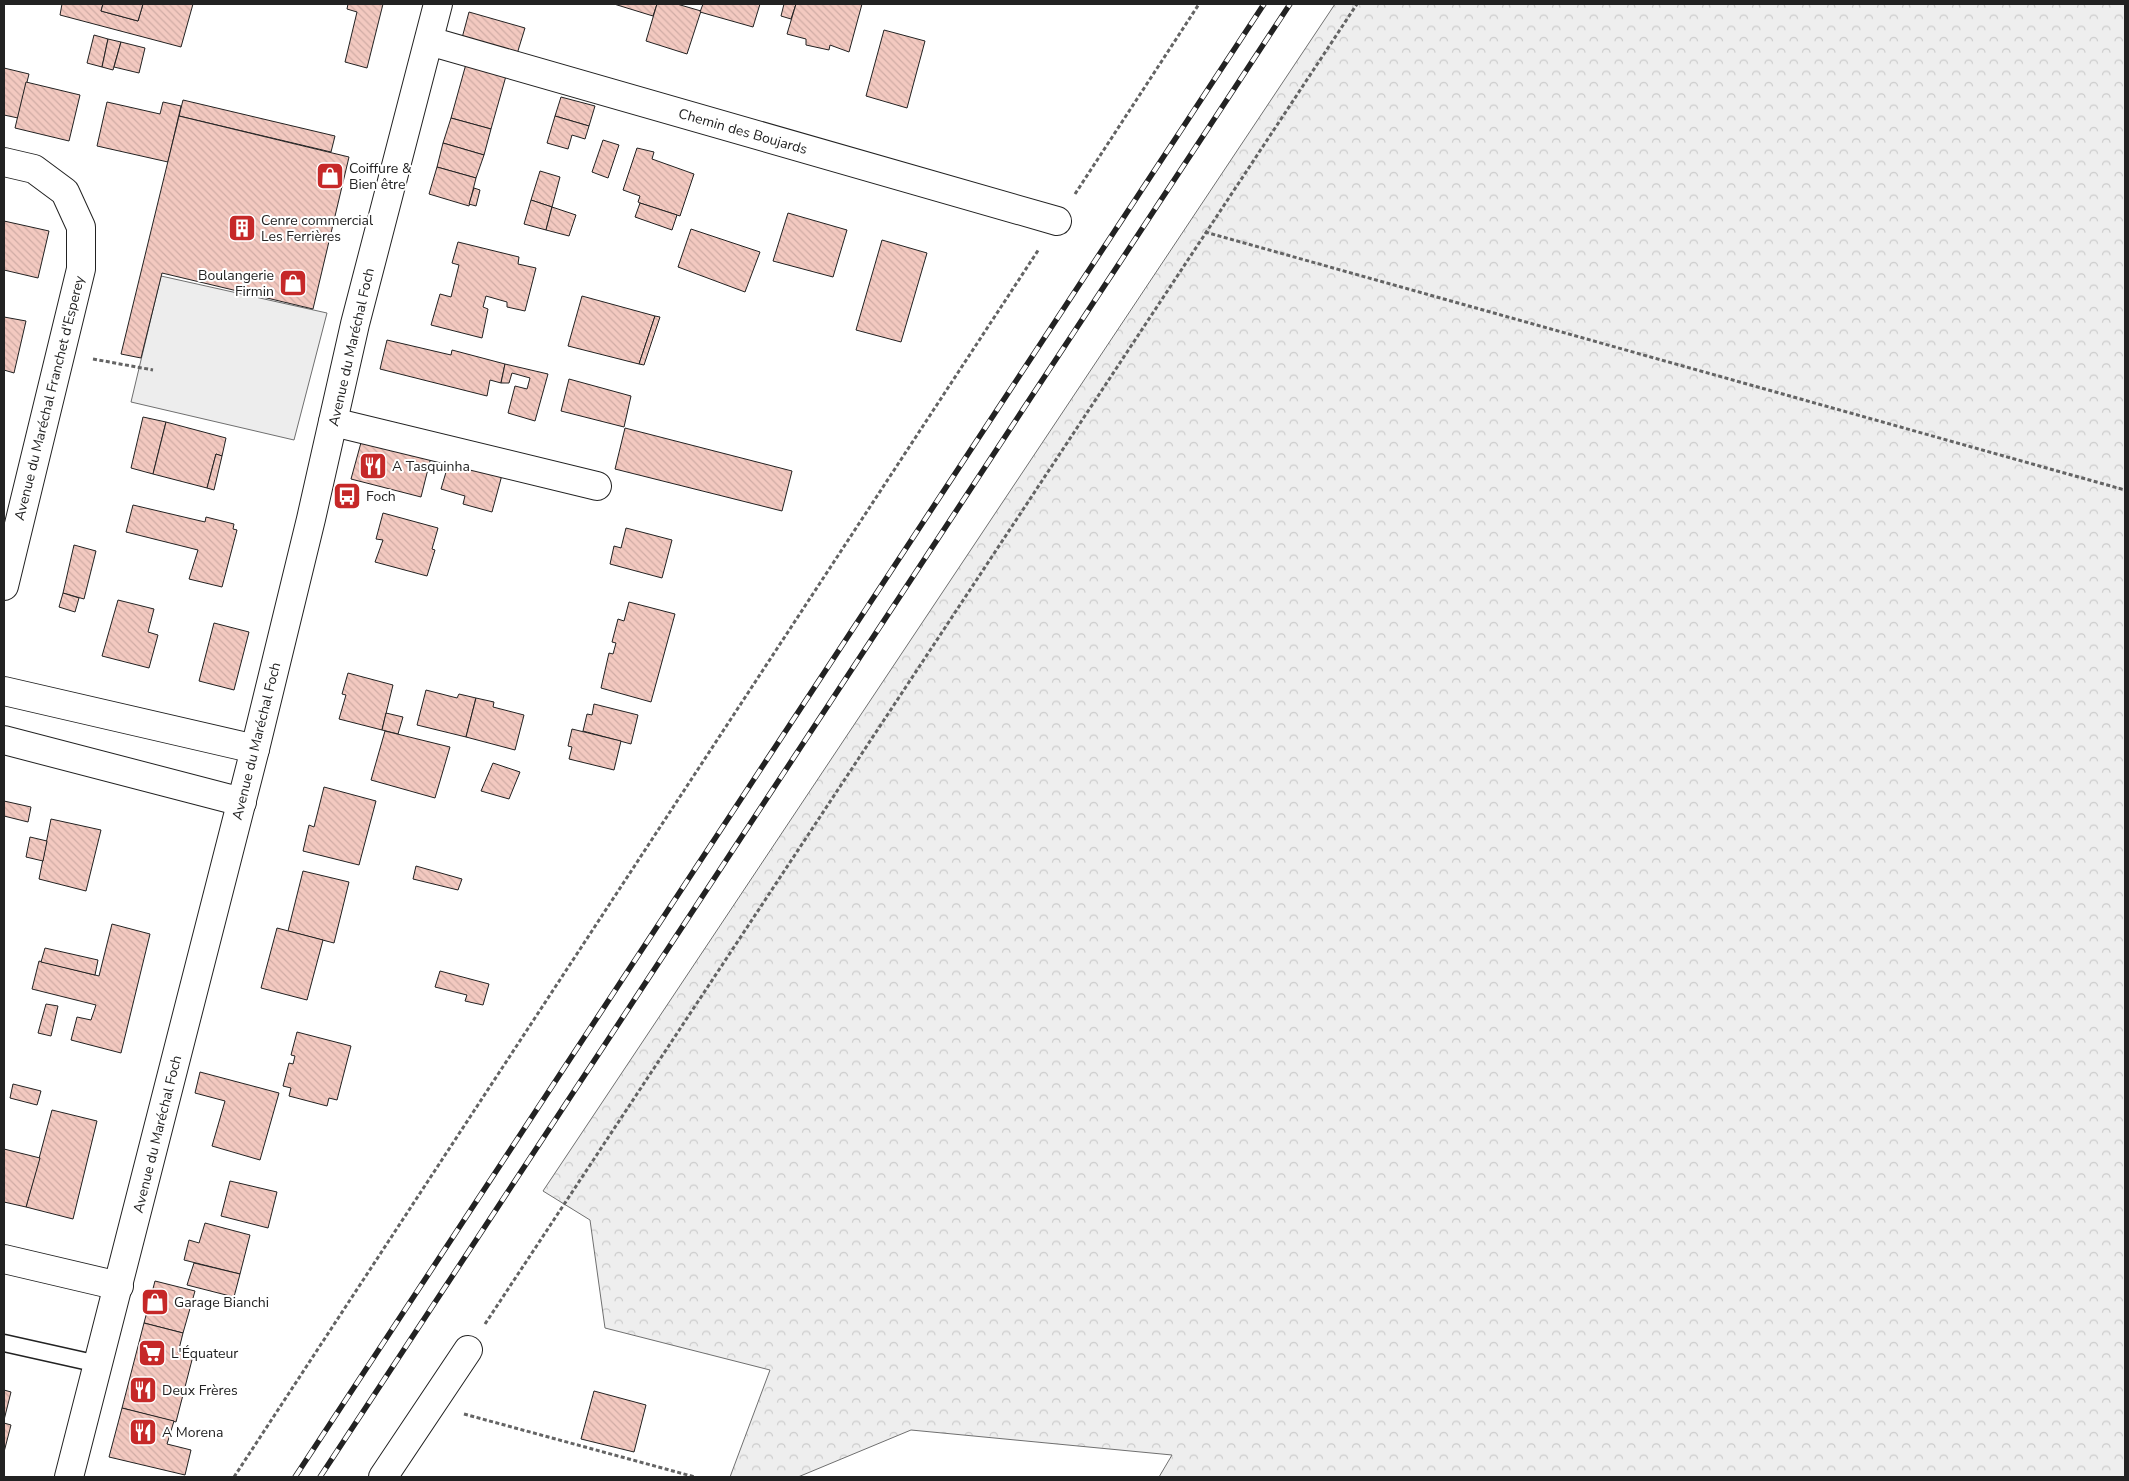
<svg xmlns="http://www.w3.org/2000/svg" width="2129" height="1481" font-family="'Nunito Sans',sans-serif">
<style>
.forest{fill:url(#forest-crowns);stroke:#6f6f6f}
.parking{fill:#ededed;stroke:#6f6f6f}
.building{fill:url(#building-back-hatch);stroke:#222}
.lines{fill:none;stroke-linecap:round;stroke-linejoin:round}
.service-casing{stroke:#222;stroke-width:19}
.minor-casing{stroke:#222;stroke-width:30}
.primary-casing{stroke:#222;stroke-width:30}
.path{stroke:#646464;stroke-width:3;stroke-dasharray:4 2.5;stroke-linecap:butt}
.service{stroke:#fff;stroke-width:16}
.minor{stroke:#fff;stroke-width:28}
.primary{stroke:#fff;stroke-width:28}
.rail-casing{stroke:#222;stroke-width:5.5}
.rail{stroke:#fff;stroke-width:4;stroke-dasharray:11;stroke-linecap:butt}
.labels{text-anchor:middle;stroke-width:4;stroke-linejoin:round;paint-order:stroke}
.street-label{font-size:14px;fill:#222;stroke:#fff}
.poi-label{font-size:14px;fill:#222;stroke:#fff;text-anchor:start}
</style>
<defs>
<pattern id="forest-crowns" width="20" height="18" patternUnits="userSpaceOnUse" patternTransform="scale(1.25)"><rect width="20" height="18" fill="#eee"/><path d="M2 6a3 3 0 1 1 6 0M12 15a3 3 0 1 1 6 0" fill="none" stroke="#ccc"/></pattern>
<pattern id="building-back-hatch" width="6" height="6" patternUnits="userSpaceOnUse" patternTransform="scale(1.25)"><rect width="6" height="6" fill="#f3c9c0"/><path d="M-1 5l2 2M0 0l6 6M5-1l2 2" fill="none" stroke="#d0aca5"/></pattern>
</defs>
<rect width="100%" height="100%" fill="#fff"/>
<path class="forest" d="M1335 4H2125V1477H1159L1172 1455 911 1430 798 1477H730L770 1370 605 1328 590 1220 543 1191Z"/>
<path class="parking" d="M161 276 327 313 294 440 131 402Z"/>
<g class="building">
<path d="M62 4H103L101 11 138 21 143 4H193L181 47 60 15Z"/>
<path d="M103 4H143L138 21 101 11Z"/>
<path d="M348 4H383L367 68 345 62 357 12 347 9Z"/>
<path d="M614 4H657L653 16Z"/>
<path d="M657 4H677L701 11 687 54 646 41Z"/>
<path d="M703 4H760L753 27 700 12Z"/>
<path d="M784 4H796L791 19 781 16Z"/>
<path d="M796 4H862L849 52 830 45 829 50 806 45V39L787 34Z"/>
<path d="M469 12 525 28 517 54 462 38Z"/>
<path d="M884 30 925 41 907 108 866 96Z"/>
<path d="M94 35 108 39 102 67 87 63Z"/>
<path d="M108 39 121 42 113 70 102 67Z"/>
<path d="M121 42 145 48 139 73 114 67Z"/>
<path d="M466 64 506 76 491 129 451 118Z"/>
<path d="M4 68 29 74 18 118 4 115Z"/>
<path d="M26 82 80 95 69 141 15 128Z"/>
<path d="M561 97 595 106 589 126 555 116Z"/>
<path d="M183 100 335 136 331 152 179 116Z"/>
<path d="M107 102 160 114 163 102 181 106 168 162 97 146Z"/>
<path d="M179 116 349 157 313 309 162 273 141 358 121 354Z"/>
<path d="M555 116 589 126 585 139 572 135 568 149 547 143Z"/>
<path d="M451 118 491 129 484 155 443 143Z"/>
<path d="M603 140 619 145 608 178 592 172Z"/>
<path d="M443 143 484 155 476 178 437 167Z"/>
<path d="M637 148 654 152 652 159 694 174 680 216 640 203 638 202 640 196 623 190Z"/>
<path d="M437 167 476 178 469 206 429 194Z"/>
<path d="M540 171 560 177 552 207 531 200Z"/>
<path d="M474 188 480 190 476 206 469 204Z"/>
<path d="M531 200 552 207 546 230 524 224Z"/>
<path d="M640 203 677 215 672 230 635 217Z"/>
<path d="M552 207 576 215 569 236 546 230Z"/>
<path d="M788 213 847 230 833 277 773 261Z"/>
<path d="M4 221 49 231 38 278 4 270Z"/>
<path d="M691 229 760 252 745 292 678 267Z"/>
<path d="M882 240 927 253 901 342 856 330Z"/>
<path d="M458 242 519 257 518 264 536 268 525 311 507 307V302L486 296 483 307 488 309 482 338 431 325 440 294 451 297 459 265 452 263Z"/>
<path d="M582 296 655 316 639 364 568 346Z"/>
<path d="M655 316 660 317 644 365 639 364Z"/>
<path d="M4 317 26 321 14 373 4 370Z"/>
<path d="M387 340 451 355 452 350 505 364 501 383 490 380 487 396 380 369Z"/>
<path d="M505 364 548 374 535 421 508 413 515 386 527 389 530 378 512 373 509 383H501Z"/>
<path d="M569 379 631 396 624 427 561 411Z"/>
<path d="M143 417 166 422 153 474 131 468Z"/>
<path d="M166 422 226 438 222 456 216 454 207 488 153 474Z"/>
<path d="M625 428 792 471 782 511 615 469Z"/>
<path d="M362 439 431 457 421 497 351 479Z"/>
<path d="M216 454 222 456 214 490 207 488Z"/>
<path d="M449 462 502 475 492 512 463 504 465 496 441 489Z"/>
<path d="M133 505 205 522 206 517 234 524 233 529 237 530 222 587 189 579 198 550 126 532Z"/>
<path d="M383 513 438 528 432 549 435 550 427 576 375 562 383 540 376 539Z"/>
<path d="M626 528 672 540 662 578 610 564 614 546 621 548Z"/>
<path d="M74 545 96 551 84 599 63 593Z"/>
<path d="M63 593 79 598 75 612 59 607Z"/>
<path d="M118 600 154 609 148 632 158 635 149 668 102 656Z"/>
<path d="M629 602 675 614 651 702 601 688 609 653 613 654 616 643 612 642 618 619 624 621Z"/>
<path d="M214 623 249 632 234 690 199 681Z"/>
<path d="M348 673 393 685 382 730 339 719 346 695 342 694Z"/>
<path d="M426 690 457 698 459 694 476 698 466 737 417 725Z"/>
<path d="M476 698 494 702 493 707 524 715 515 750 466 737Z"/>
<path d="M594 704 638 715 631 744 583 731 587 714 592 715Z"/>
<path d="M386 713 403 717 398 734 382 730Z"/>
<path d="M572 729 621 741 614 770 569 759 572 747 568 746Z"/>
<path d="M385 731 450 747 435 798 371 780Z"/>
<path d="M493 763 520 772 509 799 481 791Z"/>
<path d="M324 787 376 801 359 865 303 851 309 825 314 827Z"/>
<path d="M4 801 31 807 28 822 4 816Z"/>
<path d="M51 819 101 830 86 891 39 879Z"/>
<path d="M30 837 47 841 43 861 26 857Z"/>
<path d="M416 866 462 879 458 890 413 879Z"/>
<path d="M303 871 349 882 334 943 288 931Z"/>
<path d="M112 924 150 934 121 1053 71 1040 77 1017 91 1020 96 1005 32 989 39 961 99 976Z"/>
<path d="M277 928 323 940 307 1000 261 988Z"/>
<path d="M45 948 98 960 95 975 41 962Z"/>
<path d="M440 971 489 984 483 1005 465 1001 467 995 435 987Z"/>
<path d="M46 1004 58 1006 51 1036 38 1033Z"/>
<path d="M297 1032 351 1046 337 1100 329 1098 327 1106 289 1096 291 1088 283 1086 289 1063 293 1064 295 1056 291 1055Z"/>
<path d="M200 1072 279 1093 260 1160 212 1146 225 1101 195 1093Z"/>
<path d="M13 1084 41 1091 37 1105 10 1098Z"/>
<path d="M52 1110 97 1121 73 1219 26 1207Z"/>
<path d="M4 1149 40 1158 26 1207 4 1202Z"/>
<path d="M230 1181 277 1192 268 1228 221 1216Z"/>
<path d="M205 1223 250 1235 240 1274 184 1260 189 1240 199 1243Z"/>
<path d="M194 1263 240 1274 234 1297 187 1285Z"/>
<path d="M155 1281 195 1291 183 1333 144 1323Z"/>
<path d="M144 1323 183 1333 178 1353 193 1356 176 1422 122 1408Z"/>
<path d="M4 1390 11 1392 4 1420Z"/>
<path d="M594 1391 646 1405 634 1452 581 1439Z"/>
<path d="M122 1408 174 1421 167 1444 191 1450 185 1475 109 1457Z"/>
<path d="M4 1423 11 1425 4 1452Z"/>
</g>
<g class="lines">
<g class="service-casing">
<path id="service" d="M4 1343 98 1364"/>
</g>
<g class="minor-casing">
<g id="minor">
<path d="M429 41 1057 221"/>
<path d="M4 162 34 169 65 192 81 227V269L4 586"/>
<path d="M333 422 597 486"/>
<path d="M4 691 255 749"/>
<path d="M4 740 242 802"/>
<path d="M4 1259 119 1286"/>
<path d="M383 1477 468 1350"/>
</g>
</g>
<g class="primary-casing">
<path id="primary" d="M69 1477 255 749 311 519 355 324 438 4"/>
</g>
<g class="path">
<path d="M1075 194 1199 4"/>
<path d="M1205 232 2125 490"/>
<path d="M93 359 153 370"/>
<path d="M485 1324 1357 4"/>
<path d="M464 1414 695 1477"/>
<path d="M234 1477 1039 249"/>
</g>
<use href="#service" class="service"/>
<use href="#minor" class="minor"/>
<use href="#primary" class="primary"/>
<g class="rail-casing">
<g id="rail">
<path d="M295 1477 1264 4"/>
<path d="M320 1477 1290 4"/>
</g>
</g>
<use href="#rail" class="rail"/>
</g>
<defs>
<g id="shop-square" transform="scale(1.4375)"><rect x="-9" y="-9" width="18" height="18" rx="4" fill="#c62828" stroke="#fff"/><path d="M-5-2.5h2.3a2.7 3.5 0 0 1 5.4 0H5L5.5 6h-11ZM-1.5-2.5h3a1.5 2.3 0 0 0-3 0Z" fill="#fff"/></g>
<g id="building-square" transform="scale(1.4375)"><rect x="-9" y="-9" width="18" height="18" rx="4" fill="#c62828" stroke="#fff"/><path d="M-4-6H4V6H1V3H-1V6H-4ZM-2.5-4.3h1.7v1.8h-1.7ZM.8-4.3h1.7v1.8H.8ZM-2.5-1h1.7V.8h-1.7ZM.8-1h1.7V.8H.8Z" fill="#fff"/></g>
<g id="restaurant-square" transform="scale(1.4375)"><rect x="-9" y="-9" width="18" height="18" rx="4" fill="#c62828" stroke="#fff"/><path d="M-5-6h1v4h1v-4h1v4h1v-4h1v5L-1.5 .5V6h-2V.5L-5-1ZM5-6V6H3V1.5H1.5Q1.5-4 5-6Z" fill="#fff"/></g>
<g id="bus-square" transform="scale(1.4375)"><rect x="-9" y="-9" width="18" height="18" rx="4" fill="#c62828" stroke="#fff"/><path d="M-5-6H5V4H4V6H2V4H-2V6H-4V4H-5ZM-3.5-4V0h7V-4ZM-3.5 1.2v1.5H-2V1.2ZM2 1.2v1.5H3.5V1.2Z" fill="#fff"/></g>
<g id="supermarket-square" transform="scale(1.4375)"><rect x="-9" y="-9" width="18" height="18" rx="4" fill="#c62828" stroke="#fff"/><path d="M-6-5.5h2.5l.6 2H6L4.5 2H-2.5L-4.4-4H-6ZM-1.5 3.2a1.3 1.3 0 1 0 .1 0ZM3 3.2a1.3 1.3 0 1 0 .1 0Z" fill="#fff"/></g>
</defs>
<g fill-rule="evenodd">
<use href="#shop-square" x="330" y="176"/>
<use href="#building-square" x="242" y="228"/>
<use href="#shop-square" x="293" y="283"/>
<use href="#restaurant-square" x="373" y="466"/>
<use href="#bus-square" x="347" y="496"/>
<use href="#shop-square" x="155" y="1302"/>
<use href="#supermarket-square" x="152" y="1353"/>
<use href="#restaurant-square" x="143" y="1390"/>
<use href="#restaurant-square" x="143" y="1432"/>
</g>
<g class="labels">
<g class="street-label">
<text transform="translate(743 131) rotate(16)" y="5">Chemin des Boujards</text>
<text transform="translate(351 347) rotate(-77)" y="5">Avenue du Maréchal Foch</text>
<text transform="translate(49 398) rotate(-76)" y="5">Avenue du Maréchal Franchet d'Esperey</text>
<text transform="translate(256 741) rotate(-76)" y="5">Avenue du Maréchal Foch</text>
<text transform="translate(157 1134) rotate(-76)" y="5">Avenue du Maréchal Foch</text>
</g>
<g class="poi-label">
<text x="349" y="173">Coiffure &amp;<tspan x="349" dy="16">Bien être</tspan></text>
<text x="261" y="225">Cenre commercial<tspan x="261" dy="16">Les Ferrières</tspan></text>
<text x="274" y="280" text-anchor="end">Boulangerie<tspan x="274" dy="16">Firmin</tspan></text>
<text x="392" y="471">A Tasquinha</text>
<text x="366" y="501">Foch</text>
<text x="174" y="1307">Garage Bianchi</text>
<text x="171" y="1358">L'Équateur</text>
<text x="162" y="1395">Deux Frères</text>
<text x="162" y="1437">A Morena</text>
</g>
</g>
<rect width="2129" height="1481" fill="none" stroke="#222222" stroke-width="10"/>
</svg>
